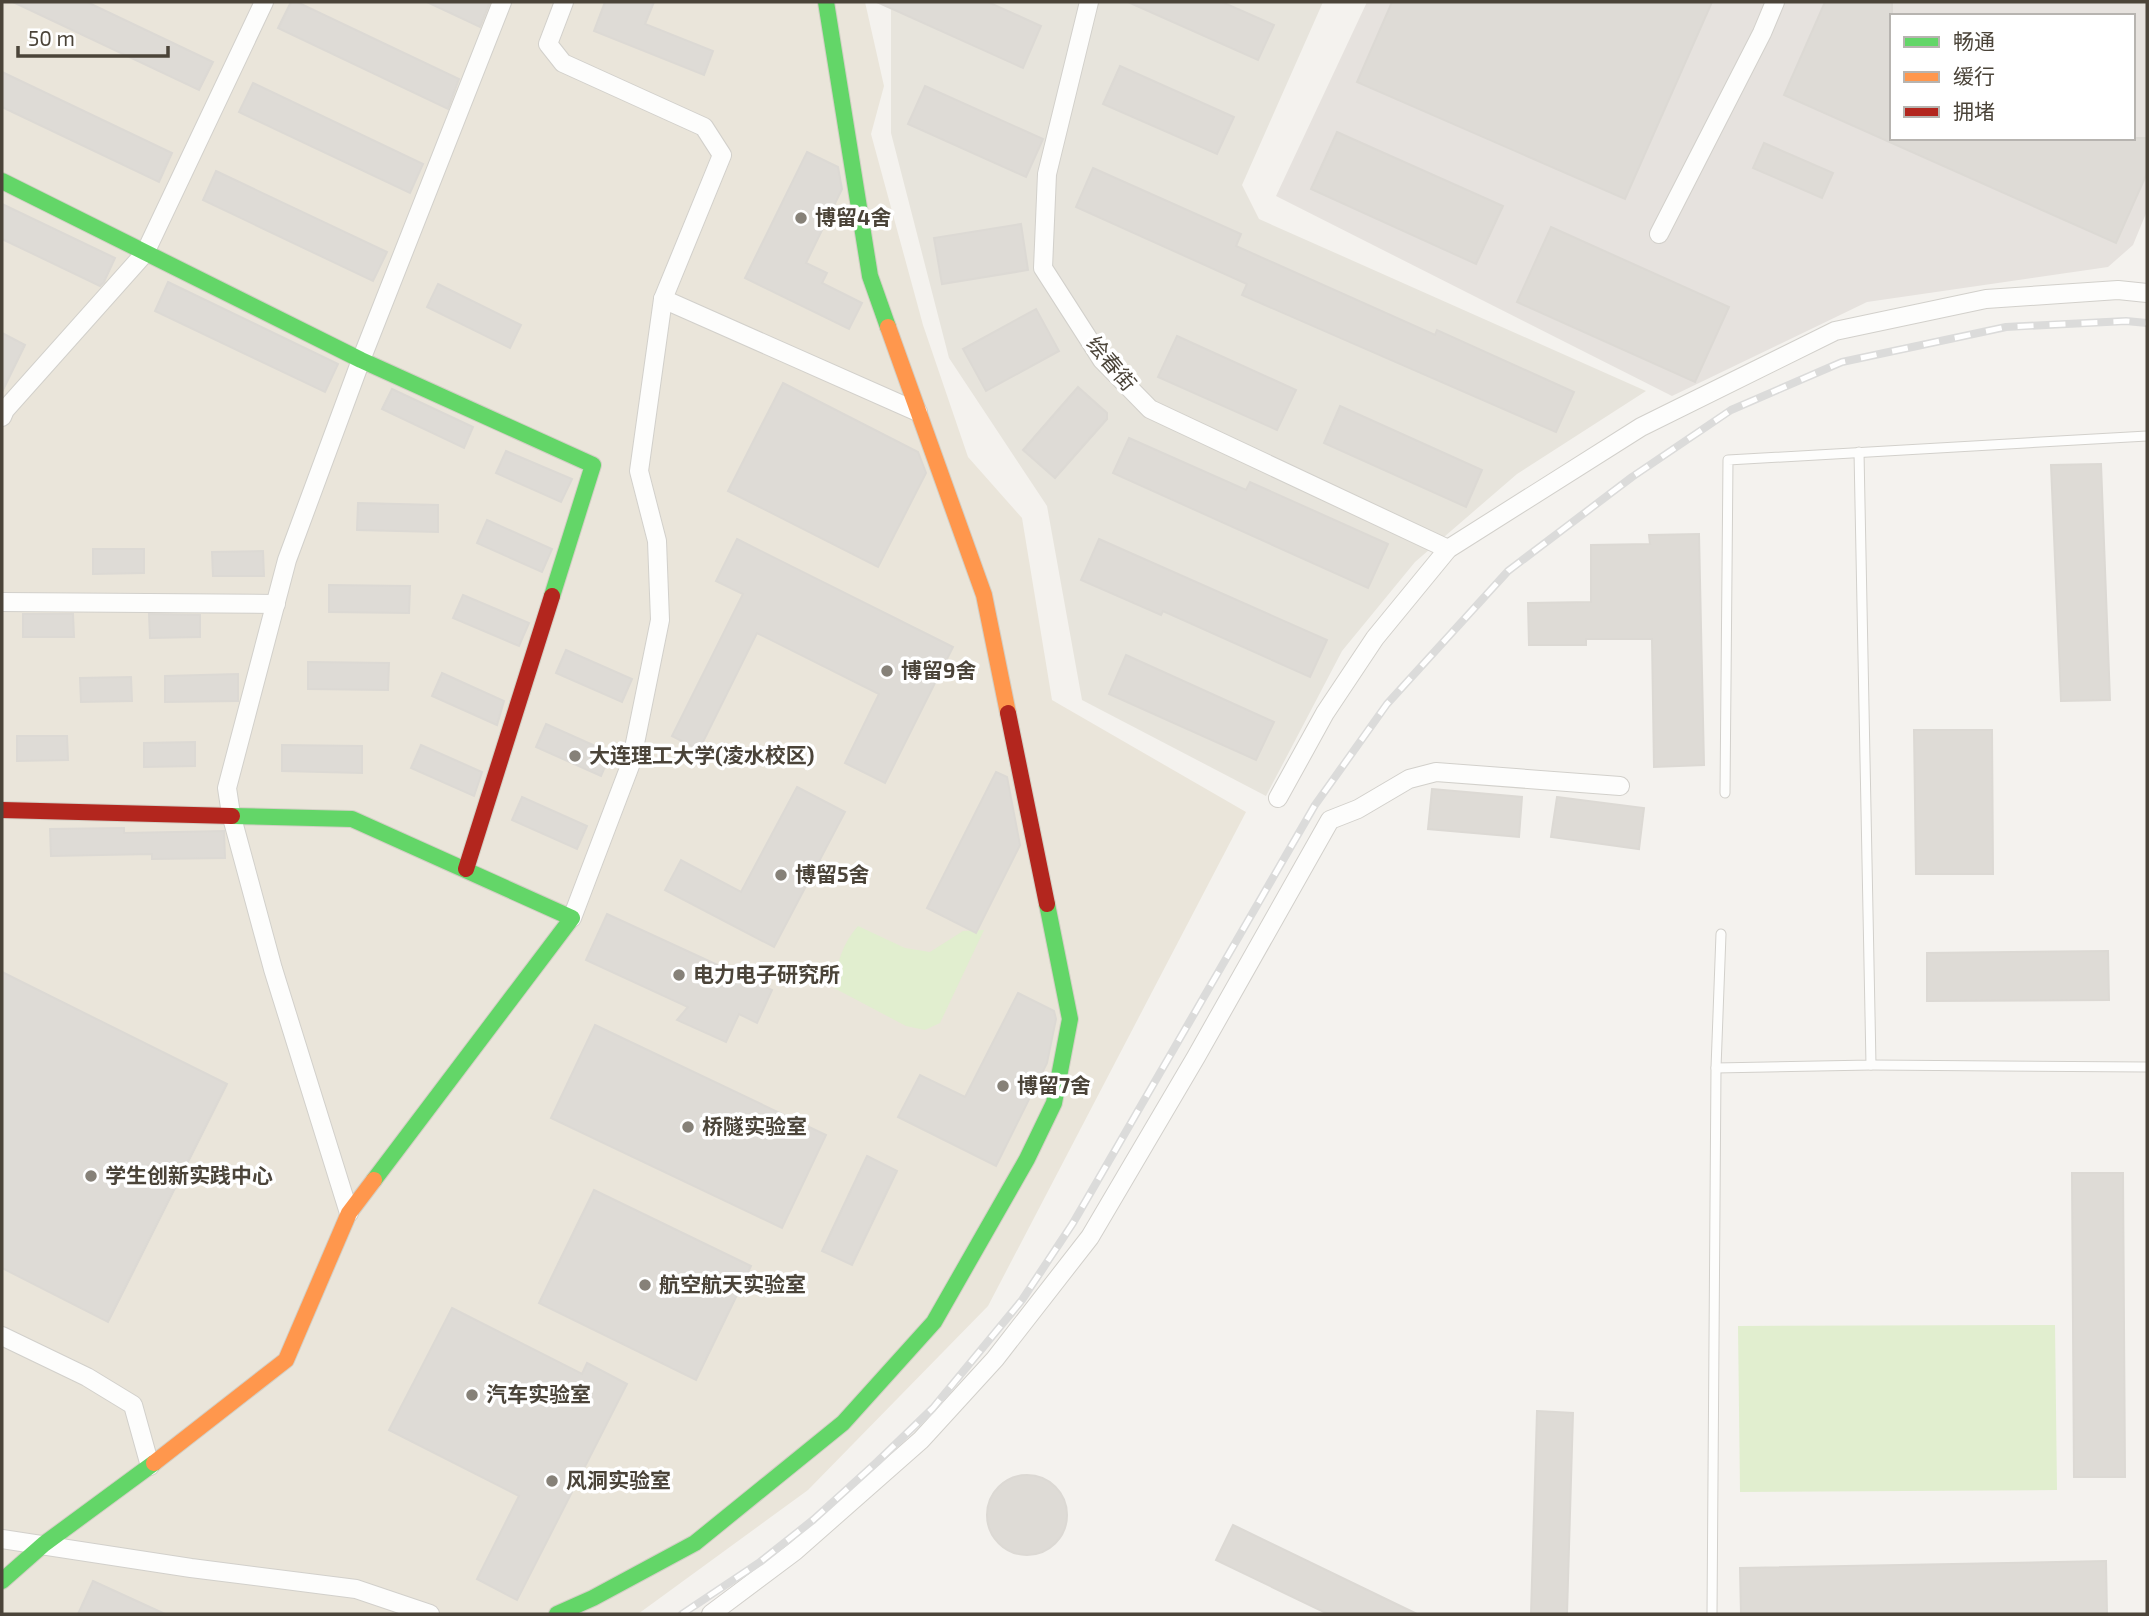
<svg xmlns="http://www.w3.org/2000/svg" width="2149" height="1616" font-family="'Exo 2','Noto Sans SC',sans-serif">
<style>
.residential{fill:#e7e4dc}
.industrial{fill:#e6e2de;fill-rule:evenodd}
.education{fill:#eae5da}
.green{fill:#e1eecf}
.building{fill:#dedbd6;stroke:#dcd9d4;stroke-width:2}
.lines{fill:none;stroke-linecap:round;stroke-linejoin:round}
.lane-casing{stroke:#d2d0cb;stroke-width:11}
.street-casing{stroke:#d2d0cb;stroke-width:20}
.fast-casing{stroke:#d3cfc5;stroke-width:18}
.slow-casing{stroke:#d3cfc5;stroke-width:18}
.jam-casing{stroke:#d3cfc5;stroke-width:18}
.lane{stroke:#fdfdfc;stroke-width:9}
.street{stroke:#fdfdfc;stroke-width:18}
.fast{stroke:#63d668;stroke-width:16}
.slow{stroke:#ff974d;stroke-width:16}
.jam{stroke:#b3261e;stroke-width:16}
.rail-casing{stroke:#dbdbda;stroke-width:8}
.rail{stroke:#fff;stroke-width:5;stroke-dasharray:16;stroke-linecap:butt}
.poi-dot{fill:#868178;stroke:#fff;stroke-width:2.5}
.labels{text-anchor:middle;stroke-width:7;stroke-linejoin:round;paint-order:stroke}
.poi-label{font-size:21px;font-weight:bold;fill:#4b4439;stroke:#fff;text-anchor:start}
.street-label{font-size:21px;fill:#4b4439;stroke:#fff}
</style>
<rect width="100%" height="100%" fill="#f4f2ee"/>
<path class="residential" d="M891 2H1323L1242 185 1259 219 1646 391 1517 474 1415 562 1342 651 1266 796 1082 700 1047 506 949 358 891 133Z"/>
<path class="industrial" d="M1367 2H2147V211L2133 245 2108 267 1867 302 1672 396 1276 196ZM1892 16H2133V138H1892Z"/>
<path class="education" d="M2 2H865L884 86 871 134 923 325 968 457 1022 518 1052 700 1246 812 988 1306 808 1490 638 1614H2Z"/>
<g class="green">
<path d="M858 926 905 948 930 952 963 931 984 930 940 1023 925 1030 906 1026 834 988C835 967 843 942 858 926Z"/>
<path d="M2055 1325 2057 1490 1740 1492 1738 1326Z"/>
</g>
<g class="building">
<path d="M13 2H87L213 62 199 90Z"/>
<path d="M291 2H297L459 79 448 109 278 28Z"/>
<path d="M427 2H490L480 27Z"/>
<path d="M605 2H654L645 24 713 51 704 75 594 31Z"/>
<path d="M877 2H988L1041 26 1023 68Z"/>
<path d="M1128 2H1222L1274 25 1258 60Z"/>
<path d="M1392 2H1712L1625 199 1357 82Z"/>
<path d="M1825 2H1892V138H2147V173L2116 243 1784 95Z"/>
<path d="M1120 66 1234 117 1217 154 1103 104Z"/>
<path d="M2 72 172 153 159 182 2 107Z"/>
<path d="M253 83 423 164 410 193 239 112Z"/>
<path d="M925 86 1043 139 1026 177 908 124Z"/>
<path d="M1337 132 1503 206 1476 264 1311 189Z"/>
<path d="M1764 143 1833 173 1822 198 1753 168Z"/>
<path d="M807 152 838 167 842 189 806 263 827 273 822 283 862 303 849 329 745 278Z"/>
<path d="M1093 168 1241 234 1236 246 1435 335 1437 330 1574 392 1556 432 1242 295 1247 284 1076 207Z"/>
<path d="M216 171 387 252 373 281 203 200Z"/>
<path d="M2 204 115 258 104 282 100 286 2 239Z"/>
<path d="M1021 224 1028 270 942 284 934 238Z"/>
<path d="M1551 227 1729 307 1695 382 1517 302Z"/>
<path d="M168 282 338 364 325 392 155 311Z"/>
<path d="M438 284 521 325 510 348 427 307Z"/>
<path d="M1036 309 1059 351 986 391 963 349Z"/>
<path d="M2 333 25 345 2 392Z"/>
<path d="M1177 336 1296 390 1277 430 1158 377Z"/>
<path d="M783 383 918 452 926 473 878 567 728 491Z"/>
<path d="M1078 387 1107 413V419L1055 478 1023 450Z"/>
<path d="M392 389 473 427 464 448 382 409Z"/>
<path d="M1340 406 1482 470 1466 507 1324 443Z"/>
<path d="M1129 438 1246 490 1250 482 1388 544 1368 588 1113 473Z"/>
<path d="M506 451 572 479 561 502 496 473Z"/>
<path d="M2101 464 2110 700 2061 701 2051 465Z"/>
<path d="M358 503 438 505V532L357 530Z"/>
<path d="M487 520 552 549 542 572 477 543Z"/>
<path d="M1699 534 1704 765 1654 767 1652 639H1586V645H1529L1528 603 1591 602V545L1650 544 1649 535Z"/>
<path d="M737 539 953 647 885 783 845 763 879 694 757 633 699 750 672 736 743 594 716 581Z"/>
<path d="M1099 539 1327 640 1310 677 1163 611 1161 615 1081 580Z"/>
<path d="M93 549H144V573L93 574Z"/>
<path d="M263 551 264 576H213L212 552Z"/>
<path d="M329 585 410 586 409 613 329 612Z"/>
<path d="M463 595 529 623 519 646 453 618Z"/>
<path d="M23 614H73L74 637H23Z"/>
<path d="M149 614 200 615V637L150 638Z"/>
<path d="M566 650 632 679 622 702 556 673Z"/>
<path d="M1126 655 1274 722 1256 760 1109 694Z"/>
<path d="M308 662 389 663 388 690 308 689Z"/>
<path d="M442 673 504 701 497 725 432 696Z"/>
<path d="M238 674V701L165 702V676Z"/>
<path d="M131 677 132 701 81 702 80 678Z"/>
<path d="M546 724 611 753 601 776 536 747Z"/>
<path d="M1914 730H1992L1993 874H1916Z"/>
<path d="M17 736H67L68 760 17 761Z"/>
<path d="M195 742V766L144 767V743Z"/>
<path d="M282 745 362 746V773L282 771Z"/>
<path d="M421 745 482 772 474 796 411 768Z"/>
<path d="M996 772 1007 777 1020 845 976 933 927 908Z"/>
<path d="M797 787 845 812 774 947 665 890 681 860 741 892Z"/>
<path d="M1432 789 1522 797 1519 837 1428 829Z"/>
<path d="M522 797 587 826 577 849 512 820Z"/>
<path d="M1557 797 1644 808 1639 849 1551 837Z"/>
<path d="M124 828V833L224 831 225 858 152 859V854L51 856 50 829Z"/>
<path d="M607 914 772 990 757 1023 739 1014 726 1042 677 1020 688 1007 586 960Z"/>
<path d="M2108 951 2109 1000 1927 1001V953Z"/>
<path d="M2 972 227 1084 108 1322 2 1268Z"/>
<path d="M1018 993 1054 1011 1056 1019 1047 1063 996 1166 898 1117 920 1075 965 1097Z"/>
<path d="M595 1025 826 1135 782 1228 551 1118Z"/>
<path d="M867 1156 897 1171 852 1265 822 1251Z"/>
<path d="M2072 1173H2123L2125 1477H2074Z"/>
<path d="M594 1190 751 1266 696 1380 539 1303Z"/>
<path d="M452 1308 582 1374 587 1363 627 1384 517 1600 477 1579 519 1496 389 1430Z"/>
<path d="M1537 1411 1573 1413 1567 1614H1531Z"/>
<circle cx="1027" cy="1515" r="40"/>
<path d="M1233 1525 1417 1614H1328L1216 1560Z"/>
<path d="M2106 1561 2107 1614H1741L1740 1568Z"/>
<path d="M93 1581 165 1614H78Z"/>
</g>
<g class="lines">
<g class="lane-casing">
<g id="lane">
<path d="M1725 793 1728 460 2147 436"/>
<path d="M1871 1065 2147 1067"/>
<path d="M1716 1068 1871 1065 1859 452"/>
<path d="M1712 1614 1716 1068 1721 934"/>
</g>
</g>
<g class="street-casing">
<g id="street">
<path d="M564 2 548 44 563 63 704 127 722 155 663 299 639 471 657 541 660 620 631 763 572 918"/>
<path d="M1089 2 1047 174 1043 268 1102 360 1150 409 1448 549"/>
<path d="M1659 234 1762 33 1775 2"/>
<path d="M663 299 918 412"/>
<path d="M2 417 5 410 145 253 264 2"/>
<path d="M2 602 276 604"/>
<path d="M1278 798 1325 713 1375 638 1448 549 1641 427 1835 331 1986 299 2118 290 2147 293"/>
<path d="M349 1213 273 969 231 814 227 788 287 560 361 360 502 2"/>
<path d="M2 1336 87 1377 133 1405 150 1466"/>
<path d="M2 1539 191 1568 356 1589 430 1614"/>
<path d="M711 1614 795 1551 921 1440 995 1359 1090 1237 1196 1057 1330 820 1358 809 1409 779 1436 772 1620 786"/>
</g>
</g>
<g class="fast-casing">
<g id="fast">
<path d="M826 2 870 276 888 327"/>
<path d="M2 181 361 360 593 465 552 596"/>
<path d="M232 816 352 819 572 918 374 1180"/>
<path d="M2 1581 44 1544 154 1463"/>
<path d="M557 1614 593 1598 695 1543 843 1423 934 1322 1027 1159 1054 1103 1070 1019 1047 904"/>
</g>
</g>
<g class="slow-casing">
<g id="slow">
<path d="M888 327 984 595 1008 713"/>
<path d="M154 1463 286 1360 349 1213 374 1180"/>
</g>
</g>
<g class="jam-casing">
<g id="jam">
<path d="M1008 713 1047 904"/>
<path d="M2 810 232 816"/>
<path d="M466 869 552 596"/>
</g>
</g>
<use href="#lane" class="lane"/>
<use href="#street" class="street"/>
<use href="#fast" class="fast"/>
<use href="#slow" class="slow"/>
<use href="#jam" class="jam"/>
<g class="rail-casing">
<path id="rail" d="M682 1614 760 1562 813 1520 877 1462 933 1408 1022 1300 1073 1223 1315 805 1387 704 1508 571 1632 477 1731 410 1842 362 2006 327 2126 321 2147 323"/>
</g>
<use href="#rail" class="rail"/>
</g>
<g class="poi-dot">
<circle cx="801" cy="218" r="7"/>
<circle cx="887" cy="671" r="7"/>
<circle cx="575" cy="756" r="7"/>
<circle cx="781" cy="875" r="7"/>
<circle cx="679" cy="975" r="7"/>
<circle cx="1003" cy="1086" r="7"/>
<circle cx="688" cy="1127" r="7"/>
<circle cx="91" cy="1176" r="7"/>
<circle cx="645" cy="1285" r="7"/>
<circle cx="472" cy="1395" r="7"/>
<circle cx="552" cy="1481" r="7"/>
</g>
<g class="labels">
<g class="poi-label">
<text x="815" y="225">博留4舍</text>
<text x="901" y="678">博留9舍</text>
<text x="589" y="763">大连理工大学(凌水校区)</text>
<text x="795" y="882">博留5舍</text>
<text x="693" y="982">电力电子研究所</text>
<text x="1017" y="1093">博留7舍</text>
<text x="702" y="1134">桥隧实验室</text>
<text x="105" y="1183">学生创新实践中心</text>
<text x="659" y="1292">航空航天实验室</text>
<text x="486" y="1402">汽车实验室</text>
<text x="566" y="1488">风洞实验室</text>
</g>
<g class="street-label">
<text transform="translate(1111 364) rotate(50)" y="7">绘春街</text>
</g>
</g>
<rect width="2149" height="1616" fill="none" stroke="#4b4439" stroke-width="7"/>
<rect x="1890" y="14" width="245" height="126" fill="#ffffff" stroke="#b7b4b0" stroke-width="2"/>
<rect x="1904" y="37" width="35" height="10" fill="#63d668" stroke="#b7b4b0" stroke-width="2"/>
<text x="1953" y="49" font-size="21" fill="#4b4439">畅通</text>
<rect x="1904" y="72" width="35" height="10" fill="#ff974d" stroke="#b7b4b0" stroke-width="2"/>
<text x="1953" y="84" font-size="21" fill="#4b4439">缓行</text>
<rect x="1904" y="107" width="35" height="10" fill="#b3261e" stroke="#b7b4b0" stroke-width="2"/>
<text x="1953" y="119" font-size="21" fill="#4b4439">拥堵</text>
<path d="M18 46v10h150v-10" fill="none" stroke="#4b4439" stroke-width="3.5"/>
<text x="28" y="46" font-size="21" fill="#4b4439" stroke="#ffffff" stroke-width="5" paint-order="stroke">50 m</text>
</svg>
